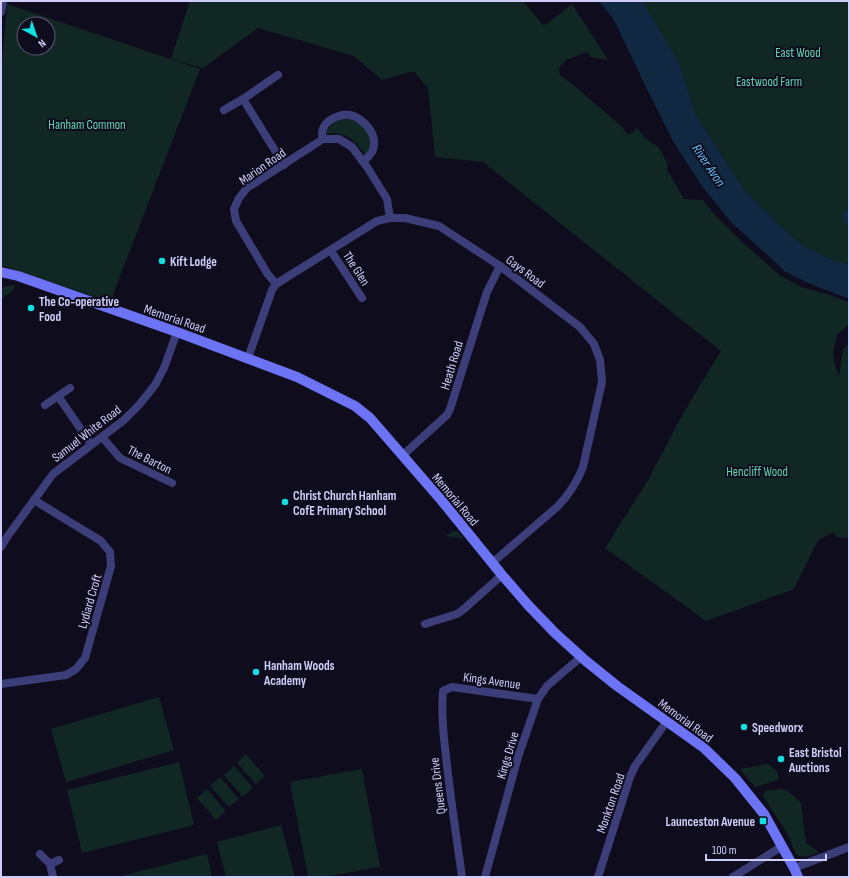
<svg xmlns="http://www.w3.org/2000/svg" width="850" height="878" font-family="'Sofia Sans Condensed',sans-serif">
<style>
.green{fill:#112724;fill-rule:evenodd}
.water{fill:#112843}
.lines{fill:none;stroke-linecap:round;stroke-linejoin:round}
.street{stroke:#3c3e79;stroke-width:8}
.secondary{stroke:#6c73f4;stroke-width:10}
.poi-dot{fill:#11dfe4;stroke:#0f0d1d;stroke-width:1.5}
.labels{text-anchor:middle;stroke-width:4;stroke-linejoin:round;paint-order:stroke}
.park-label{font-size:13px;fill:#60d5af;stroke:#0f0d1d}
.street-label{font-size:13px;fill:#cfcefb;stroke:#0f0d1d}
.poi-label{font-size:13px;font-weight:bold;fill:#cfcefb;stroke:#0f0d1d;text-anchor:start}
.water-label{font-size:14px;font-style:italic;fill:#64bcf3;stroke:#0f0d1d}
</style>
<rect width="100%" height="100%" fill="#0f0d1d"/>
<g class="green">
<path d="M190 1H523L544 26 572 4 608 60 591 57 587 52 566 60 559 68 560 75 576 87 623 128 627 134H631L637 128 644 137 659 148 668 164 667 170 684 199 703 200 714 214 744 244 781 276 802 287 830 295 849 302V324L837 335 833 352 834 363 839 376 843 350 849 343V538L836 537 834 532 818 540 794 589 706 621 605 548 648 480 685 410 721 351 483 162 435 157 428 88 413 71 382 80 354 56 258 28 203 68 171 59Z"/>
<path d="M640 1H849V264L835 261 805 247 788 233 744 190 696 115 679 63Z"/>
<path d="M7 4 200 69 110 302 1 265V72ZM24 24H48V48H24Z"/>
<path d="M342 119H349L358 121 370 135 371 143 369 151 365 155C357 141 344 130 327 134L326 133C330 125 334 123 342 119Z"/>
<path d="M15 285 14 289 3 298 1 297V288L7 286Z"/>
<path d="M453 531 458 532 464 539 446 536Z"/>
<path d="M159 697 174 750 66 782 51 729Z"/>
<path d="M246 754 265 776 256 784 237 763Z"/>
<path d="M179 762 194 825 82 853 67 790Z"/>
<path d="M768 764 777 771 779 779C776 781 759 786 755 787L740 769Z"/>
<path d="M234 766 253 788 243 797 224 775Z"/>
<path d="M362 769 380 867 323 877H308L290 782Z"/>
<path d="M220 777 239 799 229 807 210 786Z"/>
<path d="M207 789 226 811 216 820 197 798Z"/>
<path d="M780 789 786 790 789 792 801 803 806 843 819 852 807 857 799 856 796 854 787 833 763 796 764 793 766 791 771 790Z"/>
<path d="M281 825 295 877H226L217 842Z"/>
<path d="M207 854 212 877H118Z"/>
</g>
<g class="water">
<path d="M599 1H642L679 63 696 115 744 190 788 233 805 247 835 261 849 264V299L806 282 786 272 731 222 702 186 674 143 646 87 614 20Z"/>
<path d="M849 207V226L843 220 841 216Z"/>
</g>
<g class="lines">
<g class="street">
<path d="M1 12 3 1"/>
<path d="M243 99 284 165"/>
<path d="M224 110 243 99 278 75"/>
<path d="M323 139C322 137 322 135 322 133 323 121 339 113 350 115 362 118 375 131 374 144 374 152 368 157 363 162"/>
<path d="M331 251 362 298"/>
<path d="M276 284 267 273 236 221 234 209 239 198 247 188 323 139H339L352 147 367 167 387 199 390 218"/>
<path d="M248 358 272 290 276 284 377 221 390 218H405L439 226 500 266 580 327 594 344 600 360 602 382 583 467C577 482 569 495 557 507L492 563"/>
<path d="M58 396 91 444"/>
<path d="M45 405 70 388"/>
<path d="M102 437 120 458 172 483"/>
<path d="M403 455 447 415 450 409 487 292 500 266"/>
<path d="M1 547 7 537 53 474 124 420 139 405 155 385 164 368 177 332"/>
<path d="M425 624 457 614 464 609 502 575"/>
<path d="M1 684 66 675 76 669 85 658 111 566 110 552 101 541 34 500"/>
<path d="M40 854 50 864 53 877"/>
<path d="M50 864 59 860"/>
<path d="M794 868 849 847"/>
<path d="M462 877C457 840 451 802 447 765 444 740 441 716 443 691L452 687 538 699"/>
<path d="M485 877 518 757 538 699 547 686 581 657"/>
<path d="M598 877 630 777 635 766 667 721"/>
<path d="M733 877 781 847"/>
</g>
<path class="secondary" d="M1 272 18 276 177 332 297 377 355 406 370 418 442 501 502 575 528 605 555 633 586 661 617 686 704 748 735 778 764 814 794 868 798 877"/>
</g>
<g class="poi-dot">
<circle cx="162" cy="261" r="4"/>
<circle cx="31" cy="308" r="4"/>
<circle cx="285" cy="502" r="4"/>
<circle cx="256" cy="672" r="4"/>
<circle cx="744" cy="727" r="4"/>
<circle cx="781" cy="759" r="4"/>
<rect x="759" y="817" width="8" height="8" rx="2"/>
</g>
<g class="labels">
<g class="park-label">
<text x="798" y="57">East Wood</text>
<text x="769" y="86">Eastwood Farm</text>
<text x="87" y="129">Hanham Common</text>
<text x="757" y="476">Hencliff Wood</text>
</g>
<g class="street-label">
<text transform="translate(262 166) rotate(-35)" y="5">Marion Road</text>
<text transform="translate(357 268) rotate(57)" y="5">The Glen</text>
<text transform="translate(526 271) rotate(37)" y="5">Gays Road</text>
<text transform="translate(175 318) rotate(19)" y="5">Memorial Road</text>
<text transform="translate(451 365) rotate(-73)" y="5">Heath Road</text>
<text transform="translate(86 433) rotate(-38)" y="5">Samuel White Road</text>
<text transform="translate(150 459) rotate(27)" y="5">The Barton</text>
<text transform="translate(456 499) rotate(50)" y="5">Memorial Road</text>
<text transform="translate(89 601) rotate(-74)" y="5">Lydiard Croft</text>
<text transform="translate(492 680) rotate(8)" y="5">Kings Avenue</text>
<text transform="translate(686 720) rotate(36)" y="5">Memorial Road</text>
<text transform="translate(507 755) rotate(-73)" y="5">Kings Drive</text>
<text transform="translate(437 786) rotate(-97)" y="5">Queens Drive</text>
<text transform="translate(610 803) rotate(-71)" y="5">Monkton Road</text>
</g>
<g class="poi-label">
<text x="170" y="266">Kift Lodge</text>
<text x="39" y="306">The Co-operative<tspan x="39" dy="15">Food</tspan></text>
<text x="293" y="500">Christ Church Hanham<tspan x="293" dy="15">CofE Primary School</tspan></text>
<text x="264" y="670">Hanham Woods<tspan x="264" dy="15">Academy</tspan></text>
<text x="752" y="732">Speedworx</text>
<text x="789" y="757">East Bristol<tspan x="789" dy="15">Auctions</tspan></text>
<text x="755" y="826" text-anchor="end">Launceston Avenue</text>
</g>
<g class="water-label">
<text transform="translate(709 165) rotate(56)" y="5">River Avon</text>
</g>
</g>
<rect width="850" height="878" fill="none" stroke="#cfcefb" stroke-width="4"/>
<g transform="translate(36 36) rotate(140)"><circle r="19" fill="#0f0d1d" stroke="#5c5a76"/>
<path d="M0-3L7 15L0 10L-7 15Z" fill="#11dfe4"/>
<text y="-6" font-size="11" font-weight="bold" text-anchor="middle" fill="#cfcefb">N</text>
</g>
<path d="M706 854v6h120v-6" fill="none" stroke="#cfcefb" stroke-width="2"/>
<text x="712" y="854" font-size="12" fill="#cfcefb" stroke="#0f0d1d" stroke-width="3" paint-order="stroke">100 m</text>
</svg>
